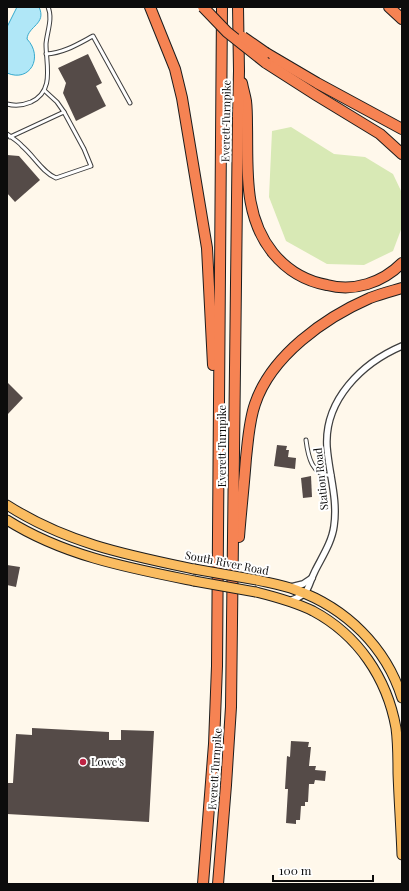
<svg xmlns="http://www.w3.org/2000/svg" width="409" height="891" font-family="'Playfair Display',serif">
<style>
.green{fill:#d8e9b5}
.water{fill:#b0e7f7;stroke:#36aace}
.building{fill:#554b48}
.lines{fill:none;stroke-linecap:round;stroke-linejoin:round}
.lane-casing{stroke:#3f3f3f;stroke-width:5}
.street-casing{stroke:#3f3f3f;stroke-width:8}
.primary-casing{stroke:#1d1d1d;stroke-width:11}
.highway-casing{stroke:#1d1d1d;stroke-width:12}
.lane{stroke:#fff;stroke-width:3}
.street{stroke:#fff;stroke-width:5.5}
.primary{stroke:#fabc61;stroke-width:9}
.highway{stroke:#f68353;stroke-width:10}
.primary-bridge-casing{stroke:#1d1d1d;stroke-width:11;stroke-linecap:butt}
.highway-bridge-casing{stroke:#1d1d1d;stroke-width:12;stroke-linecap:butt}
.primary-bridge{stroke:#fabc61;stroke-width:9}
.highway-bridge{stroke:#f68353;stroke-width:10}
.poi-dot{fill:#bd2343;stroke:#fff;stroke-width:1.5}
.labels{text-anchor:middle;stroke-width:4;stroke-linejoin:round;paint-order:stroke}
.street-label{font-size:11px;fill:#0c0c0c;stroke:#fff}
.poi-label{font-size:11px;fill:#0c0c0c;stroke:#fff;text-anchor:start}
</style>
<rect width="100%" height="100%" fill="#fff8eb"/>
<path class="green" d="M291 127 334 154 365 157 393 174 402 193V227L393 251 364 265 327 264 286 241 269 197 272 131Z"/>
<path class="water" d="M17 7H39C47 24 28 26 27 39 44 57 30 83 7 73V27Z"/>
<g class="building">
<path d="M88 54 102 83 96 86 106 106 76 121 63 93 66 83 58 68Z"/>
<path d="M7 155 19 156 40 180 15 202 7 193Z"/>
<path d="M7 382 23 398 7 415Z"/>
<path d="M277 445 287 446 286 450H289L288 457 296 458 295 469 274 466Z"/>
<path d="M311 476 312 497 303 498 301 478Z"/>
<path d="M7 565 20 567 16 587 7 585Z"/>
<path d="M32 728 109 732V740H121V730L154 731 149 822 7 814V783H13L16 734 32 735Z"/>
<path d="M291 741 309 742 308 747H311L309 766H316L315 770 326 771 325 781 315 780 314 784H309L308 802H305V806H301L300 820H296V824L286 823 288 789H285L287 756 290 757Z"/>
</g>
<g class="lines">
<g class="lane-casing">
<g id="lane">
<path d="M46 54C64 53 78 44 93 36L130 103"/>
<path d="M45 91 57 102 64 112"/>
<path d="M7 104C15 106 24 105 31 102 55 91 46 65 46 44 47 32 53 18 48 7"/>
<path d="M7 134C12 138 18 141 22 146 34 156 42 172 56 178L91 166 84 149 64 112 10 137"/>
<path d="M306 440C308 456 312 477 332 475"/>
</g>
</g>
<g class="street-casing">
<g id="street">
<path d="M291 587 303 584 312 578"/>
<path d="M289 601C311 594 306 589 315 571 322 557 332 542 334 526 338 499 329 474 327 447 324 400 362 363 402 346"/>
</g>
</g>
<g class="primary-casing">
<g id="primary">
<path d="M7 505C66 543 127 555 194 569"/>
<path d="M7 520C64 556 129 568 194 581"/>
<path d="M257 580C270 583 283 585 296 590 346 608 386 647 402 698"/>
<path d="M256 592C276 597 295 602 313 611 358 635 387 678 396 728 398 743 398 758 398 773 399 801 401 828 402 855"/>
</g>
</g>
<g class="highway-casing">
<g id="highway">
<path d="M150 7 175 69 182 98 207 248 213 365"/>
<path d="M389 7 402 19"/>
<path d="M266 53 317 83 402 129"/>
<path d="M266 63 316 95 380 134 402 154"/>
<path d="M242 83C243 89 245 95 246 101 247 109 247 117 247 125 248 170 243 216 273 253 287 270 305 281 327 285 354 292 382 283 402 263"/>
<path d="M239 537C241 511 244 485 246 458 248 441 249 421 255 404 271 356 324 318 370 298 380 294 392 291 402 288"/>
<path d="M203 884 214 744 217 666 222 7"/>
<path d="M218 884 226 785 231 707 238 114 239 71 238 7"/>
</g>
</g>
<use href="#lane" class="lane"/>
<use href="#street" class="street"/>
<use href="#primary" class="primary"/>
<use href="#highway" class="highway"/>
<g class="primary-bridge-casing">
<g id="primary-bridge">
<path d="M194 569 257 580"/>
<path d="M194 581 256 592"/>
</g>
</g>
<g class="highway-bridge-casing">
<g id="highway-bridge">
<path d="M203 7 227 32 266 63"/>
<path d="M243 37 266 53"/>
</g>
</g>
<use href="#primary-bridge" class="primary-bridge"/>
<use href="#highway-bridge" class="highway-bridge"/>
</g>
<circle class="poi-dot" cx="83" cy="762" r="4"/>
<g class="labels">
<g class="street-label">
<text transform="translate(226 121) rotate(-89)" y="4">Everett Turnpike</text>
<text transform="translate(222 446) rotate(-90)" y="4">Everett Turnpike</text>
<text transform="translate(321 479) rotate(-96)" y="4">Station Road</text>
<text transform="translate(227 563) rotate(11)" y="4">South River Road</text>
<text transform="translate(215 769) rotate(-86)" y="4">Everett Turnpike</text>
</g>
<g class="poi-label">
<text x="91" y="766">Lowe's</text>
</g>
</g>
<rect width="409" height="891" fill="none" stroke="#0c0c0c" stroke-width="16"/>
<path d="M273 875v6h100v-6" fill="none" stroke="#0c0c0c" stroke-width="2"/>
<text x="279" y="875" font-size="12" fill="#0c0c0c" stroke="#ffffff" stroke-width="3" paint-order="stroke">100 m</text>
</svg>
